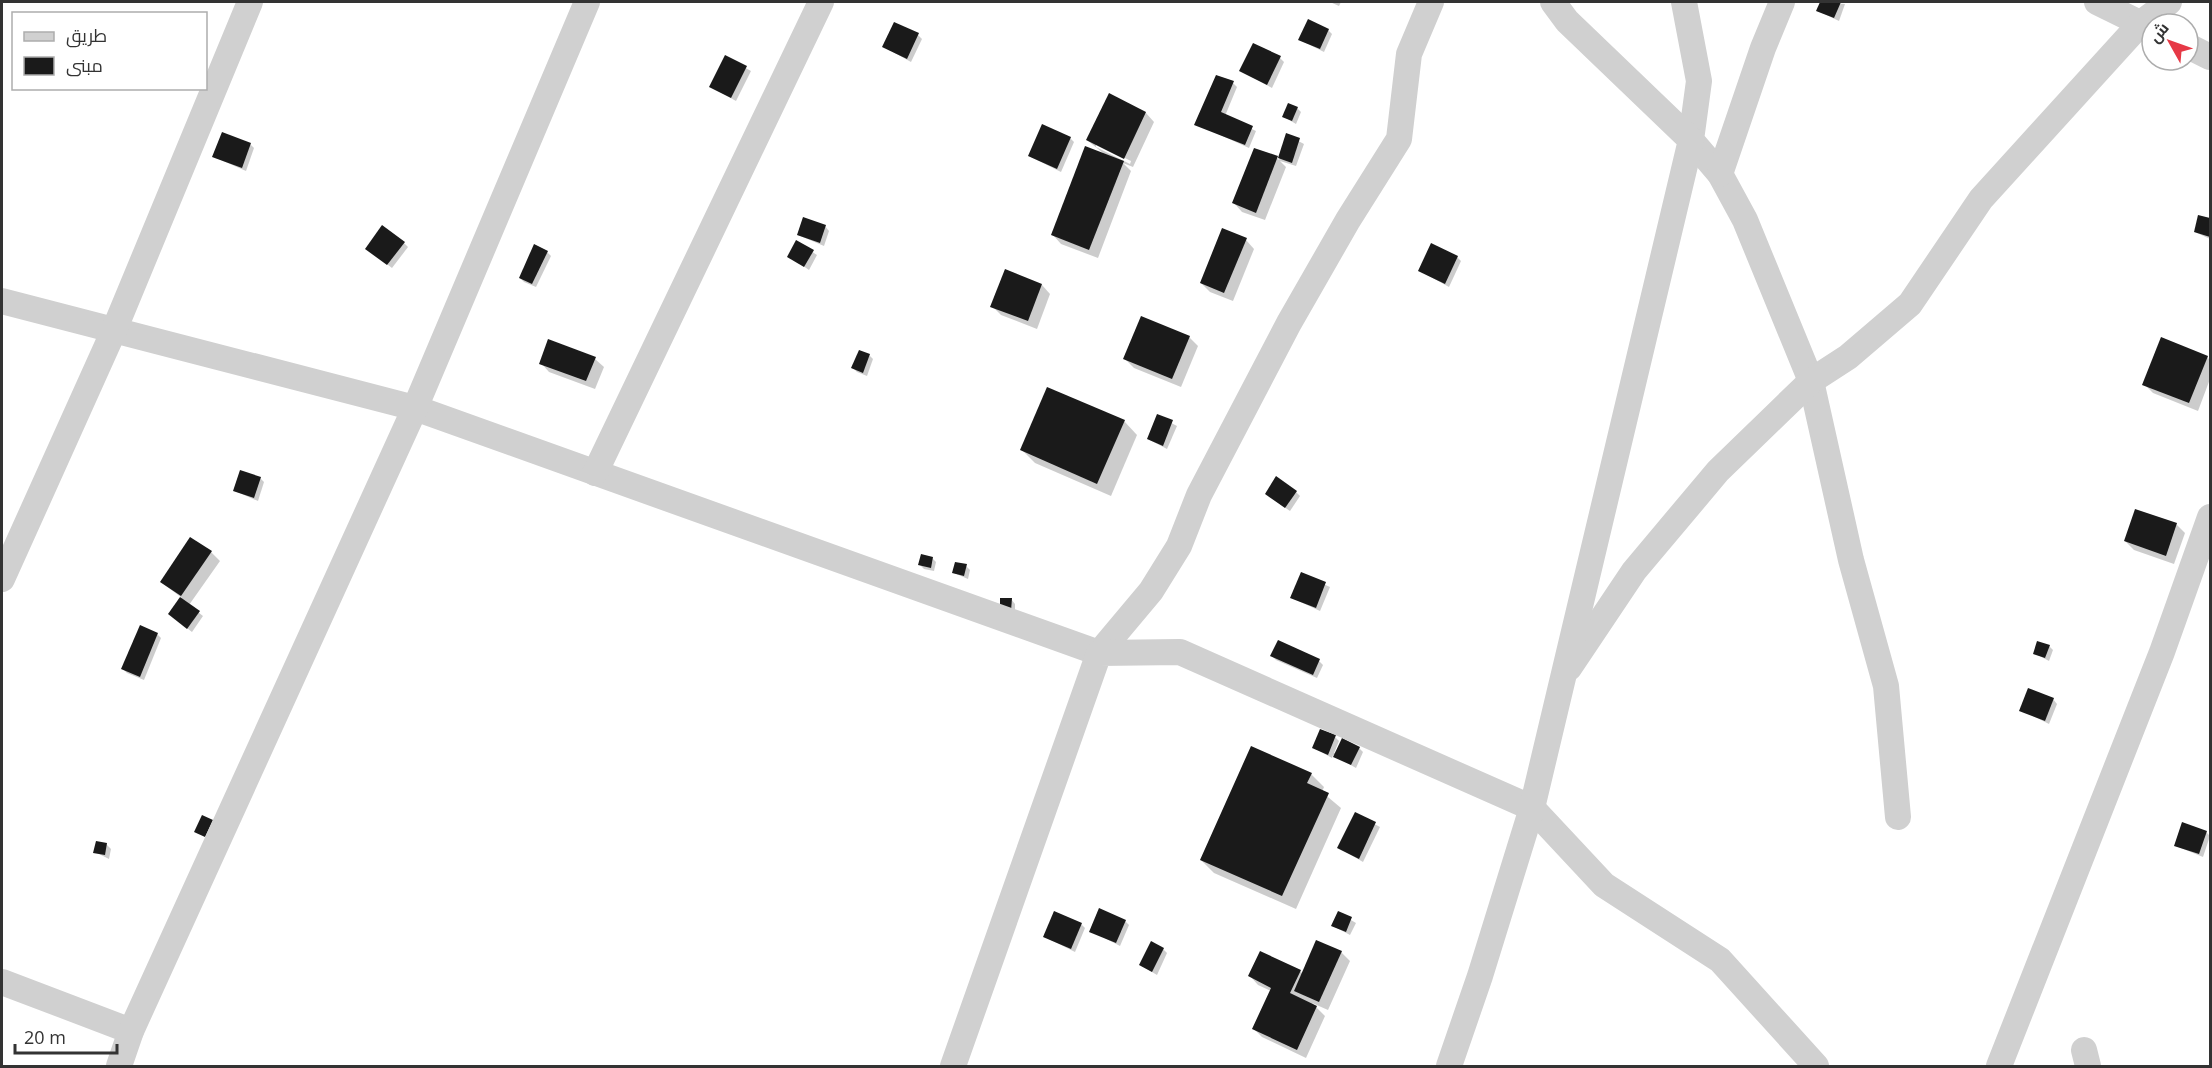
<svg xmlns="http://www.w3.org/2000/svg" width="2212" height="1068" font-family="'Open Sans',Cairo,sans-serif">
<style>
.shadow{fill:#0003;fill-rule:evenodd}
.building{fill:#1a1a1a}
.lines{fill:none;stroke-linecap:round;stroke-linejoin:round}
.street{stroke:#d0d0d0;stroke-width:26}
</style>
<rect width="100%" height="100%" fill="#fff"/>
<g class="shadow">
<path d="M1330 2H1341L1339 6Z"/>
<path d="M1821 2 1845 4 1839 21 1818 11Z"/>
<path d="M1328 30 1332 34 1324 52 1300 40Z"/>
<path d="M918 35 922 39 911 62 884 47Z"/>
<path d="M726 57 751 71 736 101 711 87Z"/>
<path d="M1280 58 1284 62 1272 88 1241 71Z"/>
<path d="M1233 83 1237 87 1225 116 1256 131 1249 148 1196 124Z"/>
<path d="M1297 108 1301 112 1296 124 1284 117Z"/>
<path d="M1146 113 1154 122 1133 167 1123 163 1131 171 1098 258 1061 244 1053 235 1103 153 1087 140ZM1096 144 1131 161 1130 164 1096 147Z"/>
<path d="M1287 135 1304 144 1296 166 1280 161 1286 167 1265 220 1242 212 1234 203 1277 158 1279 160Z"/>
<path d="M1070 138 1074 142 1061 172 1029 156Z"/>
<path d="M250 144 254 148 246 171 214 157Z"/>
<path d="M2199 217 2210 220V239L2195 232Z"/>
<path d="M825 226 829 231 824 246 798 235Z"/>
<path d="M1246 240 1254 249 1233 301 1210 292 1201 283Z"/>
<path d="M797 242 817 255 809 270 789 256Z"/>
<path d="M404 243 408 247 392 268 371 252Z"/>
<path d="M547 252 551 256 536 287 524 282 520 278Z"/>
<path d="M1457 257 1461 261 1449 287 1420 271Z"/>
<path d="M1042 285 1050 294 1037 329 1001 315 992 306Z"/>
<path d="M1189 337 1198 346 1181 387 1134 368 1125 359Z"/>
<path d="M869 355 873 359 867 376 857 372 853 368Z"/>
<path d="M2207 357 2210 360V379L2198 411 2153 393 2144 384Z"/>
<path d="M595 359 604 367 595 389 549 372 541 363Z"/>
<path d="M1158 416 1177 426 1167 449 1148 439Z"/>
<path d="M1124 421 1137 435 1111 496 1035 463 1022 450Z"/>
<path d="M260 478 264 482 258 501 235 491Z"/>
<path d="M1296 492 1300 496 1290 511 1271 498Z"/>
<path d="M2176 524 2185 533 2174 564 2134 550 2125 541Z"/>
<path d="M211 552 220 561 189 605 203 616 192 632 174 618 182 598 161 582Z"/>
<path d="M932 558 936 562 934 571 924 569 920 565Z"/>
<path d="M966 566 970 570 968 579 954 573Z"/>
<path d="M1301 574 1330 587 1320 611 1292 598Z"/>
<path d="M1011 599 1015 604V614L1005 613Z"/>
<path d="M157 634 161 638 144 680 127 673 123 669Z"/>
<path d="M1278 642 1319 661 1323 665 1317 678 1276 660 1272 656Z"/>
<path d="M2049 646 2053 650 2049 661 2034 653Z"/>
<path d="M2053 699 2057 704 2049 724 2021 710Z"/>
<path d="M1335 737 1339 741 1334 753 1359 748 1363 752 1356 768 1333 755 1332 758 1314 748Z"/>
<path d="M1311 774 1324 787 1322 792 1341 808 1296 909 1214 873 1201 860Z"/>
<path d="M1356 814 1380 827 1363 862 1339 848Z"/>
<path d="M2206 832 2210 836 2203 857 2176 846Z"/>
<path d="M106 844 111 849 109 859 95 852Z"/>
<path d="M1339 913 1356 923 1350 935 1333 926Z"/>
<path d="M1125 921 1129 925 1120 946 1091 931Z"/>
<path d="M1081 924 1085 928 1075 952 1045 937Z"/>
<path d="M1163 949 1167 953 1157 975 1140 965Z"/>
<path d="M1341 952 1350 961 1328 1010 1312 1003 1325 1016 1306 1058 1262 1037 1253 1028 1271 991 1258 985 1250 976 1300 971 1303 974Z"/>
</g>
<g class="building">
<path d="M1820 2H1841L1834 18 1816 11Z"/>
<path d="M1308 19 1329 29 1320 49 1298 40Z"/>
<path d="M894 22 919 33 907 59 882 47Z"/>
<path d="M1253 43 1281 56 1267 85 1239 71Z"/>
<path d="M725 55 747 66 731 98 709 87Z"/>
<path d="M1216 75 1234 81 1221 112 1253 126 1245 145 1194 125Z"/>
<path d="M1109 93 1146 112 1124 159 1086 140Z"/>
<path d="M1288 103 1298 107 1292 121 1282 117Z"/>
<path d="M1042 124 1071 137 1057 169 1028 156Z"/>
<path d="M222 132 251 143 242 168 212 157Z"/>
<path d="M1286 133 1300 138 1292 163 1278 158Z"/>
<path d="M1085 146 1124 161 1089 250 1051 235Z"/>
<path d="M1254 148 1278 156 1256 213 1232 203Z"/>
<path d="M2198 215 2210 218V237L2194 232Z"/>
<path d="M803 217 826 225 820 243 797 235Z"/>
<path d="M382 225 405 242 387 265 365 249Z"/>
<path d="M1222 228 1247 238 1224 293 1200 283Z"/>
<path d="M796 240 814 250 804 267 787 257Z"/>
<path d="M1431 243 1458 256 1445 284 1418 271Z"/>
<path d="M534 244 548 251 532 284 519 278Z"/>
<path d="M1005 269 1042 284 1028 321 990 307Z"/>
<path d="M1141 316 1190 336 1172 379 1123 359Z"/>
<path d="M2161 337 2208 356 2189 403 2142 385Z"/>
<path d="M548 339 596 357 586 381 539 364Z"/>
<path d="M859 350 870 354 863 373 851 368Z"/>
<path d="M1047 387 1125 420 1097 484 1020 450Z"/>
<path d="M1157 414 1173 420 1163 446 1147 439Z"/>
<path d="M240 470 261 477 254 498 233 491Z"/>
<path d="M1276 476 1297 491 1285 508 1265 494Z"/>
<path d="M2135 509 2177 523 2166 556 2124 541Z"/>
<path d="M190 537 212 551 181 596 160 582Z"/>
<path d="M921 554 933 557 931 568 918 565Z"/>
<path d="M955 562 967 564 964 576 952 573Z"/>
<path d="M1301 572 1326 582 1316 608 1290 598Z"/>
<path d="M180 597 200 611 187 629 168 614Z"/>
<path d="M1000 598H1012L1011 611 1000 610Z"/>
<path d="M140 625 158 633 140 677 121 669Z"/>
<path d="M1278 640 1320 659 1313 675 1270 656Z"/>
<path d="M2037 641 2050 645 2045 658 2033 654Z"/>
<path d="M2028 688 2054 698 2045 721 2019 711Z"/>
<path d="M1320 729 1336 735 1328 755 1312 748Z"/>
<path d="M1342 738 1360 747 1351 765 1333 757Z"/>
<path d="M1251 746 1312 773 1307 783 1329 793 1282 896 1200 860Z"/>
<path d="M1355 812 1376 822 1359 859 1337 848Z"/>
<path d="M202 815 213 820 205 837 194 832Z"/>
<path d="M2182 822 2207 831 2199 854 2174 846Z"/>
<path d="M96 841 107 843 105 855 93 853Z"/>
<path d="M1099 908 1126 920 1116 943 1089 932Z"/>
<path d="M1054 911 1082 923 1071 949 1043 937Z"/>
<path d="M1338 911 1352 917 1346 932 1331 926Z"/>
<path d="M1316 940 1342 951 1319 1002 1294 991Z"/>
<path d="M1151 941 1164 948 1152 972 1139 965Z"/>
<path d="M1260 951 1301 970 1290 993 1317 1006 1297 1050 1252 1029 1271 988 1248 976Z"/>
</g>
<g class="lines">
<g class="street">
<path d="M1684 2 1699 81 1691 140 1720 174 1745 220 1811 381 1851 560 1886 686 1898 817"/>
<path d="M2097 2 2152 29"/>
<path d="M2188 46 2210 57"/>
<path d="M1720 174 1763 48 1782 2"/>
<path d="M2 301 415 408 1099 653 1151 591 1179 546 1199 495 1289 323 1348 220 1399 139 1409 54 1431 2"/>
<path d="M595 473 821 2"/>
<path d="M2 579 115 328 250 2"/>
<path d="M1569 668 1634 571 1718 471 1811 381 1848 357 1910 304 1981 199 2141 23 2169 2"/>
<path d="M2 982 131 1031"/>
<path d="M2084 1050 2088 1066"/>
<path d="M119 1066 131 1031 415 408 587 2"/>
<path d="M953 1066 1099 653 1180 652 1532 808 1604 885 1720 960 1816 1066"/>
<path d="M1449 1066 1480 976 1532 808 1691 140 1567 21 1553 2"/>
<path d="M1999 1066 2162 652 2210 517"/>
</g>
</g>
<rect width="2212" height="1068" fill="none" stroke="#333333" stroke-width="6"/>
<rect x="12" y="12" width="195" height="78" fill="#ffffff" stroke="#adadad" stroke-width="1.5"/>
<rect x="24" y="32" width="30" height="9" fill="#d0d0d0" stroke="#adadad" stroke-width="1.5"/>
<text x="66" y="42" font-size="18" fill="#333333">طريق</text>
<rect x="24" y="57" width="30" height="18" fill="#1a1a1a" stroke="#adadad" stroke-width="1.5"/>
<text x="66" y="72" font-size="18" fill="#333333">مبنى</text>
<g transform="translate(2170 42) rotate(310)"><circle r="28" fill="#ffffff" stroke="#adadad" stroke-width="1.5"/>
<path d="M0-4.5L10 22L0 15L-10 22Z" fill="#e63946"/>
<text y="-9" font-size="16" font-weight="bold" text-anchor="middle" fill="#333333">ش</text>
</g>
<path d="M15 1044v9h102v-9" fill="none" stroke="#333333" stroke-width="3"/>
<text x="24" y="1044" font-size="18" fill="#333333" stroke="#ffffff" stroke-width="4.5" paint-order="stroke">20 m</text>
</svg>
